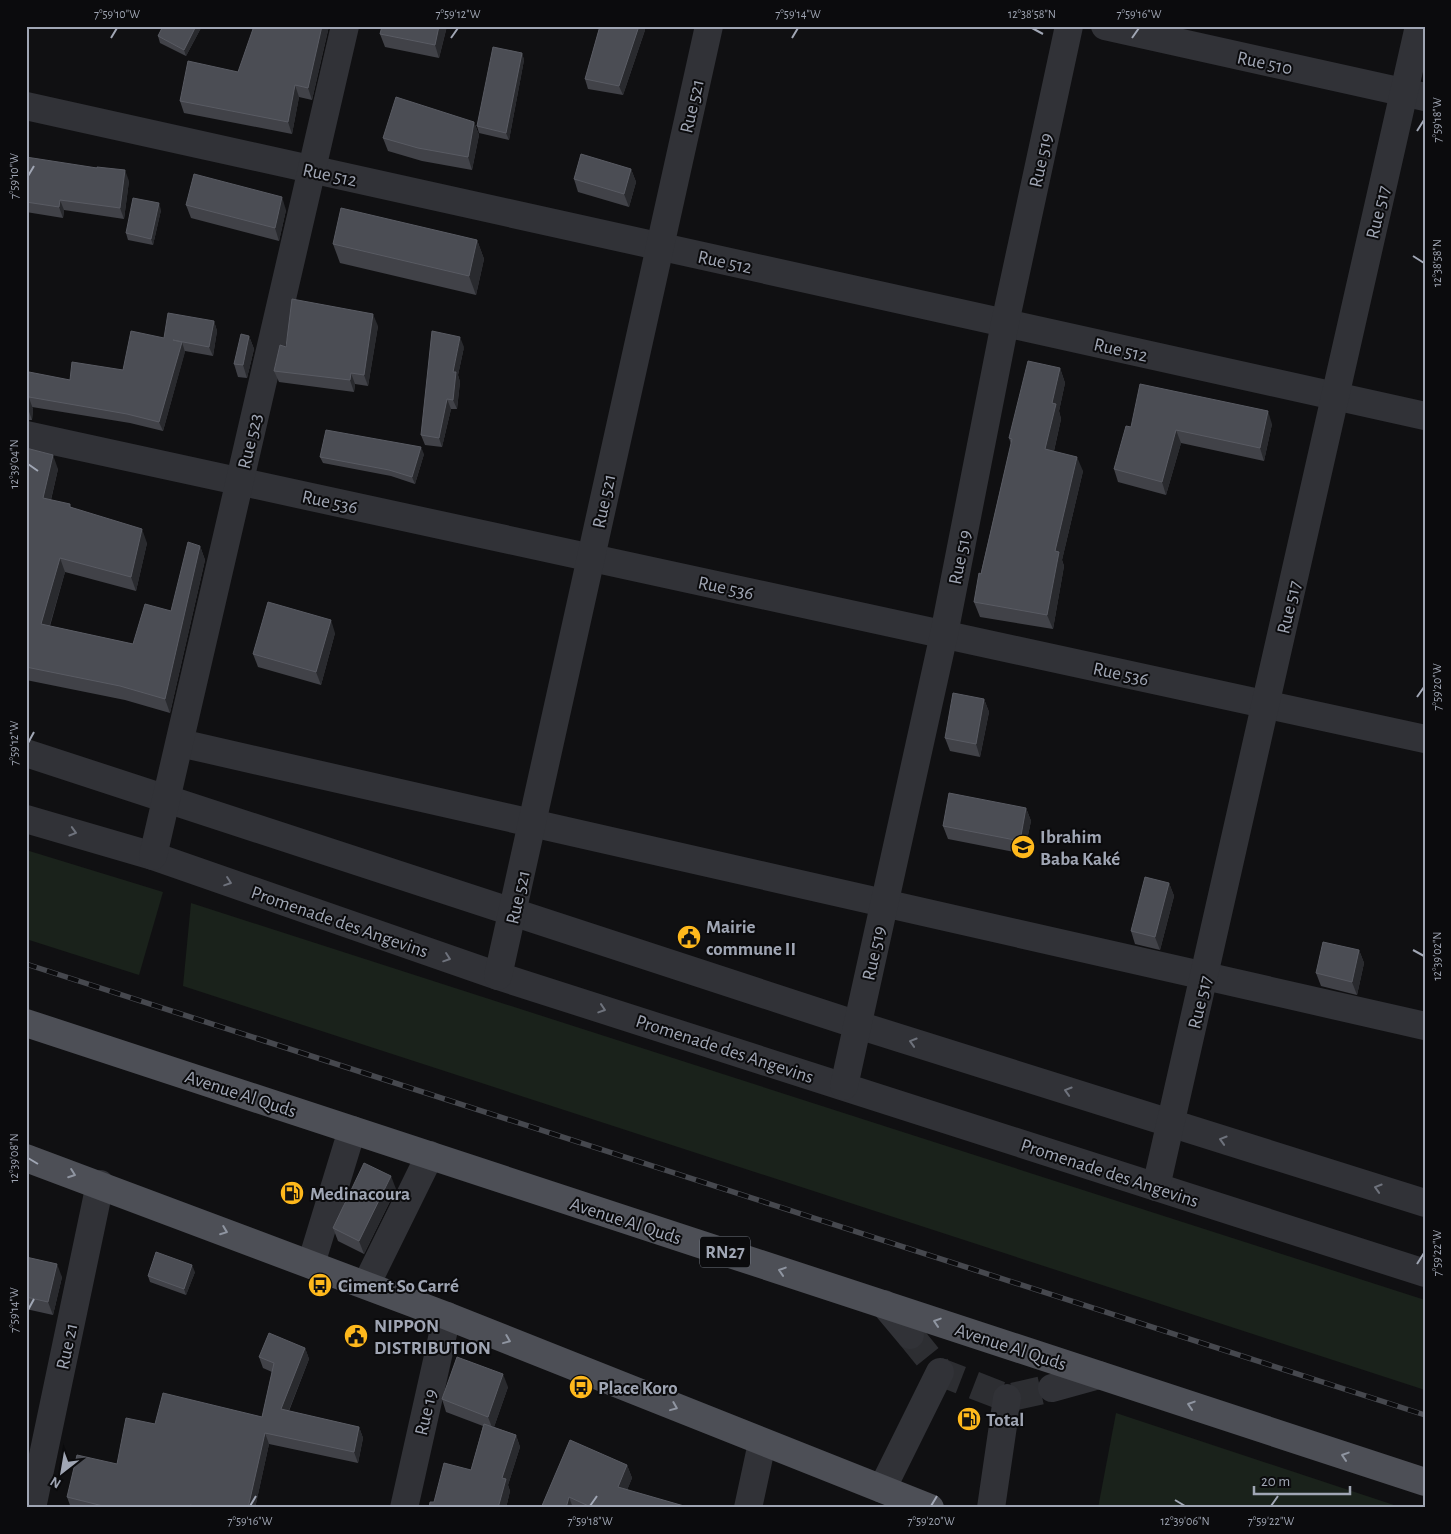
<svg xmlns="http://www.w3.org/2000/svg" width="1451" height="1534" font-family="'Alegreya Sans',sans-serif">
<style>
.green{fill:#1a221b}
.lines{fill:none;stroke-linecap:round;stroke-linejoin:round}
.minor-tunnel{stroke:#2d2e32;stroke-width:28;stroke-dasharray:28 14;stroke-linecap:butt}
.minor{stroke:#313237;stroke-width:28}
.major{stroke:#4d4f56;stroke-width:28}
.rail-casing{stroke:#46484e;stroke-width:5.5}
.rail{stroke:#0b0b0d;stroke-width:4;stroke-dasharray:11;stroke-linecap:butt}
.wall{fill:#414248}
.shaded-wall{fill:#292a2e}
.building{fill:#4b4d54;stroke:#595b63}
.oneway{stroke:#6e727c}
.oneway2{stroke:#8f95a1}
.ticks{fill:none;stroke:#a0a6b4;stroke-width:2}
.labels{text-anchor:middle;stroke-width:4;stroke-linejoin:round;paint-order:stroke}
.shield{fill:#0b0b0d;stroke:#737882;stroke-width:1}
.shield-label{font-size:18px;font-weight:bold;fill:#a0a6b4}
.street-label{font-size:19px;fill:#a0a6b4;stroke:#0b0b0d}
.poi-label{font-size:19px;font-weight:bold;fill:#a0a6b4;stroke:#0b0b0d;text-anchor:start}
.neatline{fill:none;stroke:#a0a6b4;stroke-width:2}
.ticks-label{font-size:12px;text-anchor:middle;fill:#a0a6b4}
</style>
<rect width="100%" height="100%" fill="#101012"/>
<g class="green">
<path d="M26 850 163 892 139 975 26 939Z"/>
<path d="M191 903 1425 1300V1390L183 986Z"/>
<path d="M1116 1413 1403 1508H1098Z"/>
</g>
<g class="lines">
<path class="minor-tunnel" d="M910 1335 940 1372 1007 1398 1052 1388"/>
<g class="minor">
<path d="M1105 26 1425 97"/>
<path d="M26 106 1425 416"/>
<path d="M26 435 1425 739"/>
<path d="M180 743 1425 1026"/>
<path d="M26 753 858 1025 1425 1203"/>
<path d="M26 819 153 856 498 976 1425 1273"/>
<path d="M153 856 345 26"/>
<path d="M498 976 709 26"/>
<path d="M844 1086 944 634 1005 323 1069 26"/>
<path d="M1156 1187 1419 26"/>
<path d="M311 1264 352 1130"/>
<path d="M366 1285 430 1155"/>
<path d="M884 1304 910 1335"/>
<path d="M1052 1388 1099 1375"/>
<path d="M882 1489 940 1372"/>
<path d="M32 1508 100 1184"/>
<path d="M404 1508 447 1316"/>
<path d="M748 1508 762 1443"/>
<path d="M991 1508 1007 1398"/>
</g>
<g class="major">
<path d="M26 1023 1425 1482"/>
<path d="M26 1158 447 1316 930 1508"/>
</g>
<g class="rail-casing">
<path id="rail" d="M26 964 1425 1415"/>
</g>
<use href="#rail" class="rail"/>
</g>
<g class="wall">
<path d="M163 26H202L186 56 160 43 158 36Z"/>
<path d="M329 26 312 100 299 97 292 134 184 113 180 101Z"/>
<path d="M447 26 439 58 385 47 380 34Z"/>
<path d="M600 26H643L645 30 623 95 588 89 585 79Z"/>
<path d="M522 53 524 60 509 140 479 133 477 126Z"/>
<path d="M474 122 479 135 472 170 422 161 388 151 383 138Z"/>
<path d="M26 157 129 181 124 219 64 210 63 218 26 212Z"/>
<path d="M631 169 636 182 629 207 578 192 574 179Z"/>
<path d="M186 205 286 210 279 241 191 218Z"/>
<path d="M161 210 153 245 128 240 126 233Z"/>
<path d="M477 240 484 259 476 295 340 263 333 244Z"/>
<path d="M214 321 217 331 213 356 185 351 163 431 130 423 32 407 33 409 32 420H26V386L70 380 123 370 164 338Z"/>
<path d="M378 326 368 386 355 384 354 392 279 382 274 371 286 347Z"/>
<path d="M249 336 254 349 247 378 238 377 234 364Z"/>
<path d="M464 347 458 375 460 382 457 409H451L442 447 425 445 421 435Z"/>
<path d="M1060 368 1065 383 1059 411 1061 419 1054 451 1083 471 1062 560 1064 566 1053 629 980 617 974 602 1011 444 1009 438Z"/>
<path d="M1272 424 1264 461 1181 443 1166 495 1118 482 1114 469 1131 427Z"/>
<path d="M26 447 27 449 58 469 51 500 71 507 147 543 136 591 65 572 50 626 133 644 171 611 200 546 205 560 170 713 125 700 26 680Z"/>
<path d="M424 454 415 484 391 476 323 463 320 457Z"/>
<path d="M335 633 321 685 258 667 253 654Z"/>
<path d="M984 699 989 712 980 757 950 751 945 738Z"/>
<path d="M1026 808 1031 821 1024 854 948 839 943 826Z"/>
<path d="M1169 883 1174 896 1160 950 1135 944 1131 931Z"/>
<path d="M1359 950 1364 963 1357 995 1321 986 1316 973Z"/>
<path d="M396 1189 364 1254 338 1241 333 1228Z"/>
<path d="M26 1256 27 1257 62 1277 53 1315 26 1309Z"/>
<path d="M195 1272 186 1295 150 1282 148 1276Z"/>
<path d="M305 1348 309 1359 289 1411 359 1427 363 1438 358 1463 269 1444 255 1508H71L67 1497 117 1464 155 1424 262 1417 272 1372 263 1368 259 1357Z"/>
<path d="M508 1387 494 1427 516 1435 520 1447 508 1485 510 1491 506 1508H429L434 1502 471 1470 483 1426 446 1412 442 1399Z"/>
<path d="M627 1465 632 1478 627 1490 691 1508H541Z"/>
</g>
<g class="shaded-wall">
<path d="M196 26H202L186 56 184 50Z"/>
<path d="M322 26H329L312 100 308 88Z"/>
<path d="M439 26H447L439 58 435 45Z"/>
<path d="M639 26H643L645 30 623 95 619 86Z"/>
<path d="M522 53 524 60 509 140 506 133Z"/>
<path d="M295 85 299 97 292 134 288 122Z"/>
<path d="M474 122 479 135 472 170 468 157Z"/>
<path d="M631 169 636 182 629 207 624 194Z"/>
<path d="M125 170 129 181 124 219 120 208Z"/>
<path d="M282 197 286 210 279 241 275 228Z"/>
<path d="M60 200 64 210 63 218 59 207Z"/>
<path d="M159 203 161 210 153 245 151 239Z"/>
<path d="M477 240 484 259 476 295 469 276Z"/>
<path d="M373 314 378 326 368 386 364 375Z"/>
<path d="M214 321 217 331 213 356 209 347Z"/>
<path d="M249 336 254 349 247 378 243 365Z"/>
<path d="M460 337 464 347 458 375 460 382 457 409 453 400V372Z"/>
<path d="M182 342 185 352 163 431 159 422Z"/>
<path d="M1060 368 1065 383 1059 411 1061 419 1051 464 1045 449 1052 403Z"/>
<path d="M351 373 355 384 354 392 350 380Z"/>
<path d="M28 395 33 409 32 420 27 406Z"/>
<path d="M447 399 451 409 442 447 439 438Z"/>
<path d="M1268 411 1272 424 1264 461 1260 448Z"/>
<path d="M1176 430 1181 443 1166 495 1162 482Z"/>
<path d="M421 447 424 454 415 484 412 477Z"/>
<path d="M53 455 58 469 48 512 43 498Z"/>
<path d="M1077 457 1083 471 1062 560 1064 566 1053 629 1047 615 1055 551Z"/>
<path d="M142 529 147 543 136 591 131 577Z"/>
<path d="M200 546 205 560 170 713 165 699Z"/>
<path d="M60 558 65 572 46 638 41 624Z"/>
<path d="M331 620 335 633 321 685 316 672Z"/>
<path d="M984 699 989 712 980 757 976 744Z"/>
<path d="M1026 808 1031 821 1024 854 1020 841Z"/>
<path d="M1169 883 1174 896 1160 950 1155 937Z"/>
<path d="M1359 950 1364 963 1357 995 1352 982Z"/>
<path d="M391 1176 396 1189 364 1254 359 1241Z"/>
<path d="M57 1264 62 1277 53 1315 48 1302Z"/>
<path d="M192 1265 195 1272 186 1295 184 1289Z"/>
<path d="M305 1348 309 1359 285 1420 281 1409Z"/>
<path d="M503 1374 508 1387 493 1430 488 1417Z"/>
<path d="M359 1427 363 1438 358 1463 354 1452Z"/>
<path d="M265 1433 269 1444 255 1508H248Z"/>
<path d="M516 1435 520 1447 508 1485 510 1491 506 1508H498L502 1478Z"/>
<path d="M627 1465 632 1478 623 1500 618 1487Z"/>
<path d="M569 1497 573 1508H566Z"/>
</g>
<g class="building">
<path d="M163 26H196L184 50 158 36Z"/>
<path d="M254 26H322L308 88 295 85 288 122 180 101 188 61 238 72Z"/>
<path d="M382 26H439L435 45 380 34Z"/>
<path d="M600 26H639L619 86 585 79Z"/>
<path d="M493 47 522 53 506 133 477 126Z"/>
<path d="M396 97 474 122 468 157 418 148 383 138Z"/>
<path d="M581 154 631 169 624 194 574 179Z"/>
<path d="M26 157 97 168V167L125 170 120 208 60 200 59 207 26 202Z"/>
<path d="M194 174 282 197 275 228 186 205Z"/>
<path d="M133 198 159 203 151 239 126 233Z"/>
<path d="M341 208 477 240 469 276 333 244Z"/>
<path d="M292 299 373 314 364 375 351 373 350 380 274 371 280 345 286 347Z"/>
<path d="M168 313 214 321 209 347 173 340 182 342 159 422 127 414 29 397 28 395H26V386L29 372 70 380 72 362 123 370 131 331 164 338Z"/>
<path d="M432 331 460 337 453 372H456L453 400 447 399 439 438 421 435Z"/>
<path d="M241 334 249 336 243 365 234 364Z"/>
<path d="M1028 361 1060 368 1052 403 1056 404 1045 449 1077 457 1055 551 1059 552 1047 615 974 602 979 573 981 574 1012 439 1009 438Z"/>
<path d="M1140 384 1268 411 1260 448 1176 430 1162 482 1114 469 1126 426 1131 427Z"/>
<path d="M26 395H28L27 406H26Z"/>
<path d="M326 430 421 447 412 477 389 470 320 457Z"/>
<path d="M26 448 53 455 43 498 70 504V507L142 529 131 577 60 558 41 624 133 644 145 604 171 611 188 542 200 546 165 699 120 686 26 667Z"/>
<path d="M268 602 331 620 316 672 253 654Z"/>
<path d="M953 693 984 699 976 744 945 738Z"/>
<path d="M949 793 1026 808 1020 841 943 826Z"/>
<path d="M1145 877 1169 883 1155 937 1131 931Z"/>
<path d="M1323 942 1359 950 1352 982 1316 973Z"/>
<path d="M364 1163 391 1176 359 1241 333 1228Z"/>
<path d="M156 1252 192 1265 184 1289 148 1276Z"/>
<path d="M26 1257 57 1264 48 1302 26 1297Z"/>
<path d="M269 1333 305 1348 281 1409 359 1427 354 1452 265 1433 248 1508H204L190 1505 189 1508 165 1507V1508H103V1506L67 1497 77 1455 117 1464 126 1418 155 1424 163 1393 262 1417 274 1363 259 1357Z"/>
<path d="M457 1357 503 1374 488 1417 442 1399Z"/>
<path d="M484 1424 516 1435 502 1478 506 1479 498 1508H429L430 1502H434L444 1463 471 1470Z"/>
<path d="M570 1440 627 1465 618 1487 691 1508H593L569 1497 566 1508H541Z"/>
</g>
<defs><path id="oneway-chevron" d="M-2-3.5L2.5 0L-2 3.5" fill="none" stroke-width="1.6" stroke-linecap="round" stroke-linejoin="round" transform="scale(1.25)"/></defs>
<g class="oneway">
<use href="#oneway-chevron" transform="translate(73 832) rotate(16)"/>
<use href="#oneway-chevron" transform="translate(228 882) rotate(19)"/>
<use href="#oneway-chevron" transform="translate(447 958) rotate(19)"/>
<use href="#oneway-chevron" transform="translate(602 1009) rotate(18)"/>
<use href="#oneway-chevron" transform="translate(913 1042) rotate(-163)"/>
<use href="#oneway-chevron" transform="translate(1068 1091) rotate(-163)"/>
<use href="#oneway-chevron" transform="translate(1223 1140) rotate(-163)"/>
<use href="#oneway-chevron" transform="translate(1378 1188) rotate(-163)"/>
</g>
<g class="oneway2">
<use href="#oneway-chevron" transform="translate(72 1174) rotate(20)"/>
<use href="#oneway-chevron" transform="translate(224 1231) rotate(21)"/>
<use href="#oneway-chevron" transform="translate(782 1271) rotate(-162)"/>
<use href="#oneway-chevron" transform="translate(937 1322) rotate(-162)"/>
<use href="#oneway-chevron" transform="translate(507 1340) rotate(22)"/>
<use href="#oneway-chevron" transform="translate(1191 1405) rotate(-162)"/>
<use href="#oneway-chevron" transform="translate(674 1407) rotate(22)"/>
<use href="#oneway-chevron" transform="translate(1345 1456) rotate(-162)"/>
</g>
<path class="ticks" d="M1032 28 1043 34M111 38 117 28M451 38 458 28M792 38 798 28M1132 38 1139 28M1417 131 1424 120M28 176 34 166M1413 256 1424 263M28 464 38 471M1417 697 1424 687M28 743 34 732M1413 950 1424 956M28 1158 38 1164M1417 1264 1424 1253M28 1310 34 1299M1175 1500 1185 1506M250 1506 256 1496M590 1506 597 1496M931 1506 937 1496M1271 1506 1278 1496"/>
<defs>
<g id="school-disc" transform="scale(1.25)"><circle r="9.5" fill="#feb81c" stroke="#0b0b0d"/><path d="M0-5L7-2L0 1L-7-2ZM-4 1L0 2.5L4 1V4Q0 6-4 4Z" fill="#111"/></g>
<g id="civic-disc" transform="scale(1.25)"><circle r="9.5" fill="#feb81c" stroke="#0b0b0d"/><path d="M-.6-6.5H3V-4.5H.6V-3L4-1V1h2V6H-6V1h2V-1L-.6-3ZM-1.2 2.5V6h2.4V2.5Z" fill="#111"/></g>
<g id="fuel-disc" transform="scale(1.25)"><circle r="9.5" fill="#feb81c" stroke="#0b0b0d"/><path d="M-5.5-6h7V0h2V4h1.3V-2.5L3-4.5l.8-.8L6-3V5H2.5V1h-1V6h-7ZM-4.2-4.7v3.2H.2V-4.7Z" fill="#111"/></g>
<g id="bus-disc" transform="scale(1.25)"><circle r="9.5" fill="#feb81c" stroke="#0b0b0d"/><path d="M-5-6H5V4H4V6H2V4H-2V6H-4V4H-5ZM-3.5-4V0h7V-4ZM-3.5 1.2v1.5H-2V1.2ZM2 1.2v1.5H3.5V1.2Z" fill="#111"/></g>
</defs>
<g fill-rule="evenodd">
<use href="#school-disc" x="1023" y="847"/>
<use href="#civic-disc" x="689" y="937"/>
<use href="#fuel-disc" x="292" y="1193"/>
<use href="#bus-disc" x="320" y="1285"/>
<use href="#civic-disc" x="356" y="1336"/>
<use href="#bus-disc" x="581" y="1387"/>
<use href="#fuel-disc" x="969" y="1419"/>
</g>
<g class="labels">
<rect class="shield" x="700" y="1236.5" width="50" height="31" rx="4"/>
<g class="shield-label">
<text x="725" y="1258">RN27</text>
</g>
<g class="street-label">
<text transform="translate(1265 62) rotate(12)" y="7">Rue 510</text>
<text transform="translate(691 106) rotate(-77)" y="7">Rue 521</text>
<text transform="translate(1040 160) rotate(-78)" y="7">Rue 519</text>
<text transform="translate(330 174) rotate(12)" y="7">Rue 512</text>
<text transform="translate(1377 212) rotate(-77)" y="7">Rue 517</text>
<text transform="translate(725 261) rotate(12)" y="7">Rue 512</text>
<text transform="translate(1121 349) rotate(13)" y="7">Rue 512</text>
<text transform="translate(249 441) rotate(-77)" y="7">Rue 523</text>
<text transform="translate(330 501) rotate(12)" y="7">Rue 536</text>
<text transform="translate(603 501) rotate(-78)" y="7">Rue 521</text>
<text transform="translate(959 557) rotate(-79)" y="7">Rue 519</text>
<text transform="translate(726 587) rotate(12)" y="7">Rue 536</text>
<text transform="translate(1288 607) rotate(-77)" y="7">Rue 517</text>
<text transform="translate(1121 673) rotate(12)" y="7">Rue 536</text>
<text transform="translate(517 897) rotate(-77)" y="7">Rue 521</text>
<text transform="translate(340 921) rotate(19)" y="7">Promenade des Angevins</text>
<text transform="translate(873 953) rotate(-78)" y="7">Rue 519</text>
<text transform="translate(1199 1002) rotate(-77)" y="7">Rue 517</text>
<text transform="translate(725 1048) rotate(18)" y="7">Promenade des Angevins</text>
<text transform="translate(241 1093) rotate(18)" y="7">Avenue Al Quds</text>
<text transform="translate(1110 1172) rotate(18)" y="7">Promenade des Angevins</text>
<text transform="translate(626 1220) rotate(18)" y="7">Avenue Al Quds</text>
<text transform="translate(66 1346) rotate(-78)" y="7">Rue 21</text>
<text transform="translate(1011 1346) rotate(18)" y="7">Avenue Al Quds</text>
<text transform="translate(425 1412) rotate(-77)" y="7">Rue 19</text>
</g>
<g class="poi-label">
<text x="1040" y="843">Ibrahim<tspan x="1040" dy="22">Baba Kaké</tspan></text>
<text x="706" y="933">Mairie<tspan x="706" dy="22">commune II</tspan></text>
<text x="310" y="1200">Medinacoura</text>
<text x="338" y="1292">Ciment So Carré</text>
<text x="374" y="1332">NIPPON<tspan x="374" dy="22">DISTRIBUTION</tspan></text>
<text x="598" y="1394">Place Koro</text>
<text x="986" y="1426">Total</text>
</g>
</g>
<rect width="1451" height="1534" fill="none" stroke="#0b0b0d" stroke-width="55"/>
<g transform="translate(62 1472) rotate(211)" stroke="#0b0b0d" stroke-width="4" paint-order="stroke">
<path d="M0-4L9 19L0 12L-9 19Z" fill="#a0a6b4"/>
<text y="-8" font-size="14" font-weight="bold" text-anchor="middle" fill="#a0a6b4">N</text>
</g>
<path d="M1254 1486v8h96v-8" fill="none" stroke="#a0a6b4" stroke-width="2.5"/>
<text x="1261" y="1486" font-size="15" fill="#a0a6b4" stroke="#0b0b0d" stroke-width="4" paint-order="stroke">20 m</text>
<rect x="28" y="28" width="1396" height="1478" class="neatline"/>
<g class="ticks-label">
<text x="117" y="18">7°59'10"W</text>
<text x="458" y="18">7°59'12"W</text>
<text x="798" y="18">7°59'14"W</text>
<text x="1032" y="18">12°38'58"N</text>
<text x="1139" y="18">7°59'16"W</text>
<text transform="translate(1437 120) rotate(-90)" y="4">7°59'18"W</text>
<text transform="translate(14 176) rotate(-90)" y="4">7°59'10"W</text>
<text transform="translate(1437 263) rotate(-90)" y="4">12°38'58"N</text>
<text transform="translate(14 464) rotate(-90)" y="4">12°39'04"N</text>
<text transform="translate(1437 687) rotate(-90)" y="4">7°59'20"W</text>
<text transform="translate(14 743) rotate(-90)" y="4">7°59'12"W</text>
<text transform="translate(1437 956) rotate(-90)" y="4">12°39'02"N</text>
<text transform="translate(14 1158) rotate(-90)" y="4">12°39'08"N</text>
<text transform="translate(1437 1253) rotate(-90)" y="4">7°59'22"W</text>
<text transform="translate(14 1310) rotate(-90)" y="4">7°59'14"W</text>
<text x="250" y="1525">7°59'16"W</text>
<text x="590" y="1525">7°59'18"W</text>
<text x="931" y="1525">7°59'20"W</text>
<text x="1185" y="1525">12°39'06"N</text>
<text x="1271" y="1525">7°59'22"W</text>
</g>
</svg>
